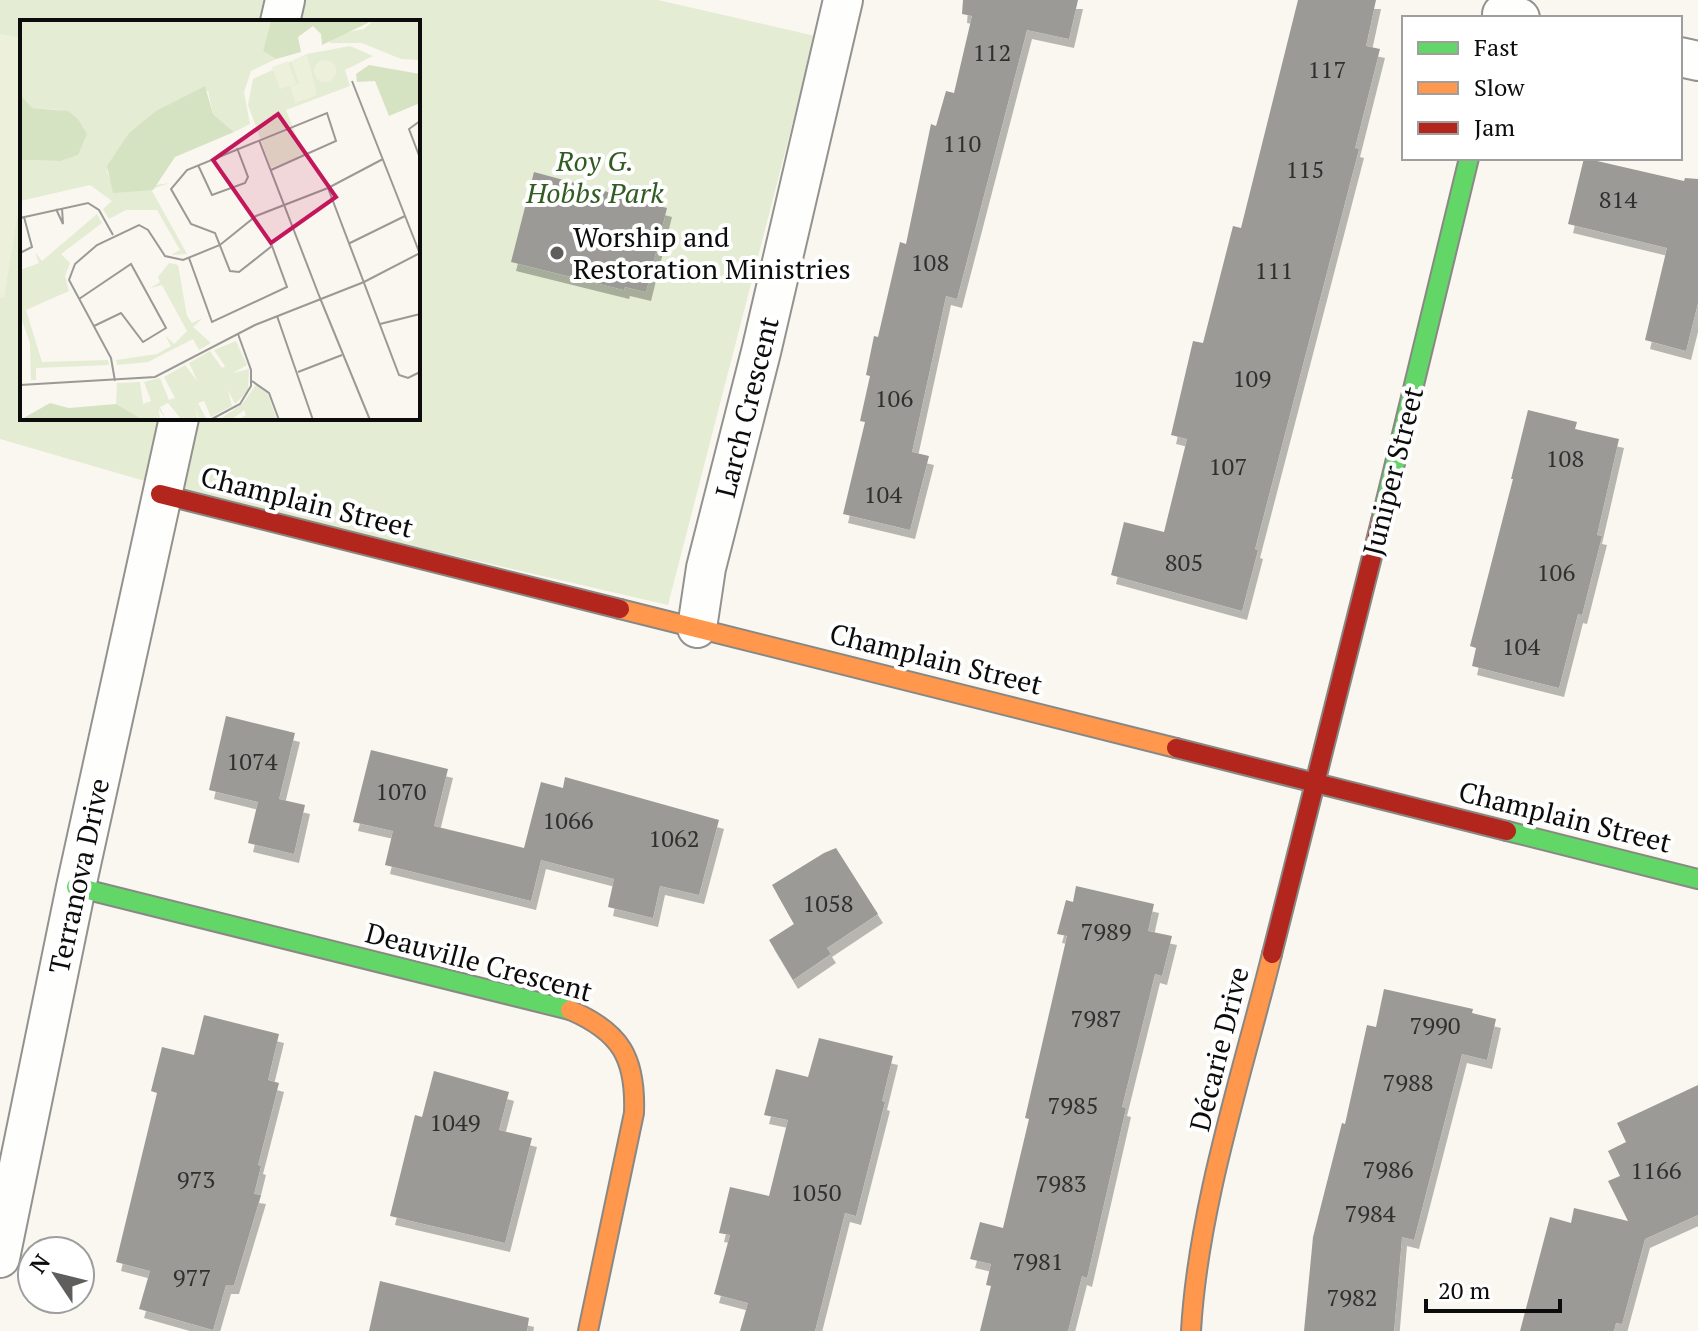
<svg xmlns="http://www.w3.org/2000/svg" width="1698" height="1331" font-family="'PT Serif',serif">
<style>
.green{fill:#e4ecd3}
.pitch{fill:#edf1dc}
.building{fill:#9c9a96;filter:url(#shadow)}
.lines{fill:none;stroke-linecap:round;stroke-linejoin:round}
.street-casing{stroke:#93928f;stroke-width:42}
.fast-casing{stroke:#8a8885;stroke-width:22}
.slow-casing{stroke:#8a8885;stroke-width:22}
.jam-casing{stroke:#8a8885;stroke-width:22}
.street{stroke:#fefefd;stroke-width:38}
.fast{stroke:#63d668;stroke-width:18}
.slow{stroke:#ff974d;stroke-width:18}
.jam{stroke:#b3261e;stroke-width:18}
.poi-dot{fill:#5f5e5c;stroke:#fff;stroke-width:3}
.labels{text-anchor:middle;stroke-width:8;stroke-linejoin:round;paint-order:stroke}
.number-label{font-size:24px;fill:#30302e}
.park-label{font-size:28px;font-style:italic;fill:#335c24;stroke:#fff}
.poi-label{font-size:28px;fill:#0c0c0c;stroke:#fff;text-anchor:start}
.street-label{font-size:28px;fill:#0c0c0c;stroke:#fff}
.inset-road{fill:none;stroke:#9b9995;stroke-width:2}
.view{fill:#c2185b;fill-opacity:0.15;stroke:#c2185b;stroke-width:4}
.inset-edge{fill:none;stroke:#0c0c0c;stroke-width:4}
</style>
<defs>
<filter id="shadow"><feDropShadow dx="5" dy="9" stdDeviation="0" flood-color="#0004"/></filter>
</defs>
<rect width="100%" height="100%" fill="#faf7f0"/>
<g class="green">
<path d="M0 0H278L273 22H22V418H178L162 486 0 439Z"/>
<path d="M297 0H658L815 36 668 605 180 492 195 418H418V22H291Z"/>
</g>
<path class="pitch" d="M0 34 22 38V189L4 298 0 297Z"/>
<g class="building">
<path d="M963 0H1078L1069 39 1027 30 957 299 946 296 912 452 929 456 910 530 843 514 865 422 860 421 870 376 866 375 874 336 878 337 900 242 906 244 931 124 936 126 946 91 954 93 972 16 962 14Z"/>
<path d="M1298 0H1376L1366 46 1380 49 1355 148 1359 149 1255 549 1258 550 1242 611 1111 575 1124 522 1164 532 1187 439 1171 435 1193 341 1203 343 1233 226 1241 228Z"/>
<path d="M1584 158 1684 181 1685 178 1698 179V303L1686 351 1645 340 1667 248 1568 224Z"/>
<path d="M534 172 667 208 646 292 625 287 624 290 511 262Z"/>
<path d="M1528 410 1577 422 1575 429 1619 439 1597 535 1602 536 1582 615 1578 614 1559 688 1472 666 1476 648 1470 646 1513 479H1511Z"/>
<path d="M226 716 295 733 279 799 305 805 294 854 248 843 258 802 209 790Z"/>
<path d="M371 750 448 769 434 826 524 848 541 782 563 788 565 777 719 820 699 895 660 886 653 918 608 907 614 879 541 860 531 901 385 865 393 831 353 822Z"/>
<path d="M836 848 878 914 827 948 831 954 793 980 769 940 794 924 772 885 824 853Z"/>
<path d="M1076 886 1154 904 1148 931 1172 936 1162 976 1155 974 1122 1107 1126 1108 1087 1278 1082 1276 1068 1331H980L991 1286 986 1285 991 1264 970 1259 980 1222 1003 1228 1029 1119 1025 1118 1067 936 1057 934 1066 900 1073 902Z"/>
<path d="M1384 989 1473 1009 1472 1013 1496 1019 1487 1060 1462 1054 1414 1240 1402 1237 1394 1331H1304L1313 1237 1342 1123 1345 1124 1367 1025 1376 1027Z"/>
<path d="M204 1015 279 1034 268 1080 279 1083 258 1165 261 1166 254 1194 261 1195 234 1285H226L213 1330 139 1309 150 1271 116 1262 157 1093 151 1091 162 1047 194 1055Z"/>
<path d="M819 1038 893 1056 882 1101 885 1102 856 1216 845 1213 815 1331H740L748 1303 714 1294 730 1235 719 1233 730 1187 769 1196 788 1120 764 1115 776 1069 808 1077Z"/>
<path d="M434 1071 509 1092 499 1130 532 1138 505 1243 390 1216 415 1115 422 1117Z"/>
<path d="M1698 1085V1215L1645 1239 1622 1324 1616 1323 1614 1331H1520L1550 1217 1571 1223 1574 1208 1628 1221 1608 1181 1620 1176 1608 1151 1626 1142 1617 1123Z"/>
<path d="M380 1281 529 1318 527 1331H369Z"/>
</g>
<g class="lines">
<g class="street-casing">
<g id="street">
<path d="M1502 14 1520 18"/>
<path d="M280 22 285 0"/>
<path d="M1680 57 1698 61"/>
<path d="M697 628 706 568 761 352 843 0"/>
<path d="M0 1258 76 887 179 418"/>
</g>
</g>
<g class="fast-casing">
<g id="fast">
<path d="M1381 521 1469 158"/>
<path d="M1507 831 1698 879"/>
<path d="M76 887 570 1010"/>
</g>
</g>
<g class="slow-casing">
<g id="slow">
<path d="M620 609 1176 748"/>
<path d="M570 1010C621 1032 636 1058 634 1113L588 1331"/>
<path d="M1191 1331C1198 1207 1242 1075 1272 954"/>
</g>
</g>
<g class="jam-casing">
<g id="jam">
<path d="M160 494 620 609"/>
<path d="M1176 748 1507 831"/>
<path d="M1272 954 1381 521"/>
</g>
</g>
<use href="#street" class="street"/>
<use href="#fast" class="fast"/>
<use href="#slow" class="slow"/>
<use href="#jam" class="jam"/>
</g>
<circle class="poi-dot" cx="557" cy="253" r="8"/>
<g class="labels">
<g class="number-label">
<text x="992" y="61">112</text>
<text x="1327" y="78">117</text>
<text x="962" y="152">110</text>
<text x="1305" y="178">115</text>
<text x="1618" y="208">814</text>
<text x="930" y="271">108</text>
<text x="1274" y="279">111</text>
<text x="1252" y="387">109</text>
<text x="894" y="407">106</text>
<text x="1565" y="467">108</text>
<text x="1228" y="475">107</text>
<text x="883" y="503">104</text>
<text x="1184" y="571">805</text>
<text x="1556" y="581">106</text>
<text x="1521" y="655">104</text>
<text x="252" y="770">1074</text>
<text x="401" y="800">1070</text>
<text x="568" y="829">1066</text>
<text x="674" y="847">1062</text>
<text x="828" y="912">1058</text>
<text x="1106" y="940">7989</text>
<text x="1096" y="1027">7987</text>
<text x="1435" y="1034">7990</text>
<text x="1408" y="1091">7988</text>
<text x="1073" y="1114">7985</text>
<text x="455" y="1131">1049</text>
<text x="1388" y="1178">7986</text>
<text x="1656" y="1179">1166</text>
<text x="196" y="1188">973</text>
<text x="1061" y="1192">7983</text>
<text x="816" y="1201">1050</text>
<text x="1370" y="1222">7984</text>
<text x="1038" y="1270">7981</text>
<text x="192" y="1286">977</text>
<text x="1352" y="1306">7982</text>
</g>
<g class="park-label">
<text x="595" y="171">Roy G.<tspan x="595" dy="32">Hobbs Park</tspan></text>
</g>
<g class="poi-label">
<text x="573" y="247">Worship and<tspan x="573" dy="32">Restoration Ministries</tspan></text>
</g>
<g class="street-label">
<text transform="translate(747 407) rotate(-76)" y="10">Larch Crescent</text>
<text transform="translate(1393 471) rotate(-76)" y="10">Juniper Street</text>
<text transform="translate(307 502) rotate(14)" y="10">Champlain Street</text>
<text transform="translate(936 659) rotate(14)" y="10">Champlain Street</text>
<text transform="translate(1565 817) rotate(14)" y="10">Champlain Street</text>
<text transform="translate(79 876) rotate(-78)" y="10">Terranova Drive</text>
<text transform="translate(479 962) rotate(15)" y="10">Deauville Crescent</text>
<text transform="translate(1219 1049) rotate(-76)" y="10">Décarie Drive</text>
</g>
</g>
<g transform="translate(20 20)">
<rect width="400" height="400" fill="#faf7f0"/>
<path d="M0 0H251L243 31 256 39 231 51 224 72 230 104 214 112 193 94 188 71 174 73 144 87 109 113 87 151 90 159 155 137 129 166 150 163 131 169 167 234 151 235 160 230 137 190H106L89 199 83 189 92 181 70 165 0 181V140L40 141 61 109 58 99 41 90 12 88 0 74ZM354 0H400V40L381 39 342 23H309L317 14 344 9ZM330 26 353 36 325 50 330 66 266 90 284 135 251 148 228 85 233 59 287 34ZM77 194 82 203 41 234 50 243 45 256 49 271 6 290 22 342 88 340 89 345 16 348V360H11L10 323 0 295V250L19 243 15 232 22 241ZM149 243 158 245 167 296 172 303 183 298 173 307 191 323 179 330 173 319 128 342 97 345 96 340 137 334 151 326 145 315 154 324 167 311 142 265 130 268 140 262 138 257ZM216 321 227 345 213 353 229 349 228 371 215 384 208 370 212 386 191 397 184 381 178 383 187 400H179L175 386 178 400H162L148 383 140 387 146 400 139 389 140 400H124L96 384 97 363 120 362 123 384 131 381 124 362 140 358 149 380 155 378 144 357 165 345 178 362 169 343 190 331 202 348 205 346 194 330ZM236 365 247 372 257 400H217L226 395 224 390 211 400H199L222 384Z" fill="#e4ecd3"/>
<path d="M251 0H354L302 25 301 14 293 6 278 17 281 32 256 39 243 31ZM349 45 400 54V83L369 96 355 61 337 62 336 54ZM185 66 193 94 214 112 155 137 133 170 93 173 87 146 109 113 136 91ZM0 74 12 88 48 91 58 99 67 114 58 135 40 141 0 140ZM30 383 49 388 96 384 124 400H0Z" fill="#d6e3c2"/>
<path d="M287 35 297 75 275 83 270 66 260 69 252 47 268 41 276 63 271 66 279 63 271 41ZM294 51a11 11 0 1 1 22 0a11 11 0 1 1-22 0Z" fill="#edf1dc"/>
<path class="inset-road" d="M332 61 400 234M400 101 389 109 400 138M239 120 300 278M178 145 192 175 225 163 228 157 217 128M308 168 379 355 388 358 400 352M36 189 43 204 42 188M0 198 68 183 79 190 93 215M330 223 385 196M0 233 12 227 4 197M169 238 192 302 267 267 252 226 219 252 210 251 195 213 171 204 151 169 167 150 307 93 316 121 251 150M300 278 350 400M59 279 111 244 146 308 123 322 101 293 74 306M257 296 293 400M360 304 400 294M278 352 322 335M95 361 91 338 49 260 55 244 77 225 119 205 128 210 145 236 163 240 200 225 236 196 308 168 363 139M232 361 249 373 259 400M0 365 135 357 235 305 344 262 400 233M190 400 220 384 231 366V350L218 314"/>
<path class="view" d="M258 94 316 177 251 223 193 140Z"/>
<rect width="400" height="400" class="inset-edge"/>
</g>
<rect x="1402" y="16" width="280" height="144" fill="#ffffff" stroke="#9e9e9e" stroke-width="2"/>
<rect x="1418" y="42" width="40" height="12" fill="#63d668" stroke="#9e9e9e" stroke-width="2"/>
<text x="1474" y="56" font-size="24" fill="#0c0c0c">Fast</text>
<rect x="1418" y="82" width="40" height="12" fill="#ff974d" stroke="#9e9e9e" stroke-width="2"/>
<text x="1474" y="96" font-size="24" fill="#0c0c0c">Slow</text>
<rect x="1418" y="122" width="40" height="12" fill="#b3261e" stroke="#9e9e9e" stroke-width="2"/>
<text x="1474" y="136" font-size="24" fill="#0c0c0c">Jam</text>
<g transform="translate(56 1275) rotate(305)"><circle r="38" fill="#ffffff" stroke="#9e9e9e" stroke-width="2"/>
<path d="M0-6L14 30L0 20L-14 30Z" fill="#5f5e5c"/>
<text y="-12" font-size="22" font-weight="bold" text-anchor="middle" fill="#0c0c0c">N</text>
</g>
<path d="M1426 1299v12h134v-12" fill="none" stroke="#0c0c0c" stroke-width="4"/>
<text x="1438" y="1299" font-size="24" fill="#0c0c0c" stroke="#ffffff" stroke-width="6" paint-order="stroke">20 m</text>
</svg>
